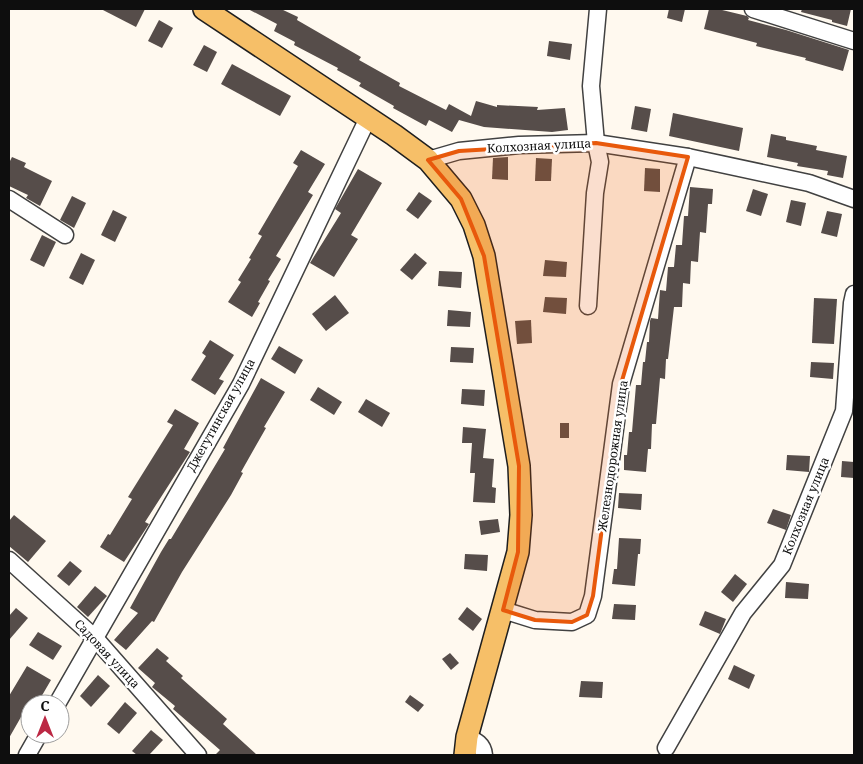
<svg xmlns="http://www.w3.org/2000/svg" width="863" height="764" font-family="'Noto Serif',serif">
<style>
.building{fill:#564d4a}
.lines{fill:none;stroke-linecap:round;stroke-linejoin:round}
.minor-casing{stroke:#414141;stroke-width:19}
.major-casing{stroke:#1f1f1f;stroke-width:24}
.minor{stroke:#fff;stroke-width:16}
.major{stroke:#f6bf68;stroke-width:21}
.marked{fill:#e8590c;fill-opacity:0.2;stroke:#e8590c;stroke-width:4;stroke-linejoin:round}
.labels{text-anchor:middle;stroke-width:5;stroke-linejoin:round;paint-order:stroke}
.street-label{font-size:12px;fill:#0e0e0e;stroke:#fff}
</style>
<rect width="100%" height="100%" fill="#fff9ef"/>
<g class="building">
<path d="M101 9H145L136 27Z"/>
<path d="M248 9H281L298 17 297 20 361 57 359 60 400 83 399 86 446 110 449 104 471 116 476 101 497 107V105L538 107 537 110 565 108 568 130 552 132 484 127 459 120 452 132 429 120 426 126 393 108 394 106 359 86 361 83 337 70 338 68 294 45 295 42 274 31 277 24Z"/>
<path d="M669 9H685L682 22 667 18Z"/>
<path d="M709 9H718L747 16 749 18 748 20 786 30 849 50 843 71 805 60 806 58 756 46 757 43 704 29Z"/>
<path d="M802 9H851L847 26 832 22V20L801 12Z"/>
<path d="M159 20 173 28 162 48 148 41Z"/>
<path d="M549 41 572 44 570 60 547 56Z"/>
<path d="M204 45 217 52 207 72 193 65Z"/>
<path d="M232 64 291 96 280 116 221 84Z"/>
<path d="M635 106 651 109 647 132 631 129Z"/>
<path d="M673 113 743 128 739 151 669 136Z"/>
<path d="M771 134 786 137V140L817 146 816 150 847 156 843 178 827 175 828 171 797 166 798 163 767 157Z"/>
<path d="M301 150 325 164 308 192 313 195 276 256 281 259 268 280 270 281 258 302 260 303 252 317 228 302 241 282 238 280 251 259 249 258 262 236 258 234 298 166 293 163Z"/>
<path d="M12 157 26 163 24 167 52 181 40 206 26 198 28 195 9 186V163Z"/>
<path d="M508 157V180L492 179 493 158Z"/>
<path d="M536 158 552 159 551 181H535Z"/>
<path d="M645 168 660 169V192L644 191Z"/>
<path d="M358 169 382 183 351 235 358 239 334 277 310 263 341 213 335 209Z"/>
<path d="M690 187 713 189 712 204H708L706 233 700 232 698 262 691 261 690 284 683 283 682 307H674L668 359H666L665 379 660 378 656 424H652L651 449H648L646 472 624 470V455H627L629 432H632L636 385H641L643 362H645L647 342H649L650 321 651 318 658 319 660 290 666 291 668 267H674L676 245H682L684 216H688Z"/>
<path d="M753 189 768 194 761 216 746 211Z"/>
<path d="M419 192 432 201 418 219 406 210Z"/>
<path d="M72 196 86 203 74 228 60 220Z"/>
<path d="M791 200 806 203 801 226 786 222Z"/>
<path d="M113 210 127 217 115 242 101 235Z"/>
<path d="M827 211 842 214 837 237 821 233Z"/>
<path d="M42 235 56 242 44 267 30 260Z"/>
<path d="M81 253 95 260 83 285 69 278Z"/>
<path d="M415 253 427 263 412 280 400 270Z"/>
<path d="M545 260 567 262 566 277 543 276Z"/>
<path d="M439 271 462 272 461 288 438 286Z"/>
<path d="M335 295 349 313 326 331 312 314Z"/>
<path d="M545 297 567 298 566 314 543 312Z"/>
<path d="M814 298 837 299 834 344 812 343Z"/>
<path d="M448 310 471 312 470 327 447 326Z"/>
<path d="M531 320 532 343 517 344 515 321Z"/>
<path d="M210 340 234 355 219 379 224 381 215 395 191 380 206 356 202 353Z"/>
<path d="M279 346 303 360 295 374 271 359Z"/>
<path d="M451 347 474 348 473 363 450 362Z"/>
<path d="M811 362 834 363 833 379 810 377Z"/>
<path d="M261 378 285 392 264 427 266 428 241 472 243 473 231 495 182 572 154 622 152 621 126 650 114 640 138 613 130 608 161 552 169 539H171L225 449 223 448Z"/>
<path d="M318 387 342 402 334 415 310 400Z"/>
<path d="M462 389 485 390 484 406 461 404Z"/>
<path d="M366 399 390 413 382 427 358 412Z"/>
<path d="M175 409 199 423 184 449 190 452 145 522 149 524 124 562 100 547 108 534 110 535 132 499 128 497 173 425 167 422Z"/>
<rect x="560" y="423" width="9" height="15"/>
<path d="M463 427 486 429 483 458 494 459 492 487 496 488 495 503 473 502 475 473H470L472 443H462Z"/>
<path d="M787 455 810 456 809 472 786 470Z"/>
<path d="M842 461 854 462V478L841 477Z"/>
<path d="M619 493 642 494 641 510 618 508Z"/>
<path d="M773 509 791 515 786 530 767 523Z"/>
<path d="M14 515 46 541 28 562 9 546V521Z"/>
<path d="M498 519 500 532 481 535 479 521Z"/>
<path d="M619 538 641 539 640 554H638L635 586 612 584 614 569H617Z"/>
<path d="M465 554 488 555 487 571 464 569Z"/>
<path d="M70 561 82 571 69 586 57 576Z"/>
<path d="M735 574 747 584 733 602 721 592Z"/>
<path d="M786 582 809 584 808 599 785 598Z"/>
<path d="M95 586 107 596 88 617 77 607Z"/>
<path d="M614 604 636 605 635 620 612 619Z"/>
<path d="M467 607 482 619 473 631 458 619Z"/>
<path d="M16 608 28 618 9 640V616Z"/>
<path d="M705 611 726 619 720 634 699 625Z"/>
<path d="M38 632 62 646 53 660 29 645Z"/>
<path d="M157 648 169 658 166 661 183 676 181 678 227 719 223 724 257 755H215L220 750 173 709 175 706 152 687 155 683 138 668Z"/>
<path d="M450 653 459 663 451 670 442 659Z"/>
<path d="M734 665 755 675 749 689 728 679Z"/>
<path d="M27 666 51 680 37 704H30L23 718 21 717 9 738V696Z"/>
<path d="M98 675 110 686 91 707 80 696Z"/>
<path d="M581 681 603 682 602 698 579 697Z"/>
<path d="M410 695 424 705 418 712 405 702Z"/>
<path d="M125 702 137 713 119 734 107 724Z"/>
<path d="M151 730 163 740 149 755H137L132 751Z"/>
</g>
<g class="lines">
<g class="minor-casing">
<g id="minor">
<path d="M753 9 854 41"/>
<path d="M428 160 459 151 519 145 596 143 688 157 809 183 854 199"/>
<path d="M9 199 65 235"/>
<path d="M588 306 595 193 600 162 596 143 591 86 598 9"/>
<path d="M9 560 95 638 198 755"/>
<path d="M503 610 535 620 572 622 587 615 593 596 621 384 688 157"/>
<path d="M57 704 241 384 368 118"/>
<path d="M467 737C476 741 483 744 484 755"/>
<path d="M666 748 743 613 782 565 844 411 852 303 854 294"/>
<path d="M27 755 39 734"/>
</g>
</g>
<g class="major-casing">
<path id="major" d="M204 9 394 135 428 160 461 199 474 225 484 256 519 466 521 515 518 552 467 737 465 755"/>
</g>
<use href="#minor" class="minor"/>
<use href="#major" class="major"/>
</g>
<path class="marked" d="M596 143 688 157 621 384 593 596 587 615 572 622 535 620 503 610 518 552 519 466 484 256 461 199 428 160 459 151Z"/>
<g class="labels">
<g class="street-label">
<text transform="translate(539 146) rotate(-3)" y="4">Колхозная улица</text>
<text transform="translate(221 415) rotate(-61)" y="4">Джегутинская улица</text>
<text transform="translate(613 456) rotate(-82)" y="4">Железнодорожная улица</text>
<text transform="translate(806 506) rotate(-68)" y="4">Колхозная улица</text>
<text transform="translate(107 654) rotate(47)" y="4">Садовая улица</text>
</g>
</g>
<rect width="863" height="764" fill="none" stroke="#0e0e0e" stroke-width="20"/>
<g transform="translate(45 719)"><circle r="24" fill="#ffffff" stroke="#9f9f9f"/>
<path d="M0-4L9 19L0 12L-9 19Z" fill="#bc2844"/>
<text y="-8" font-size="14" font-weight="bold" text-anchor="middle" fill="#0e0e0e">С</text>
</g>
</svg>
